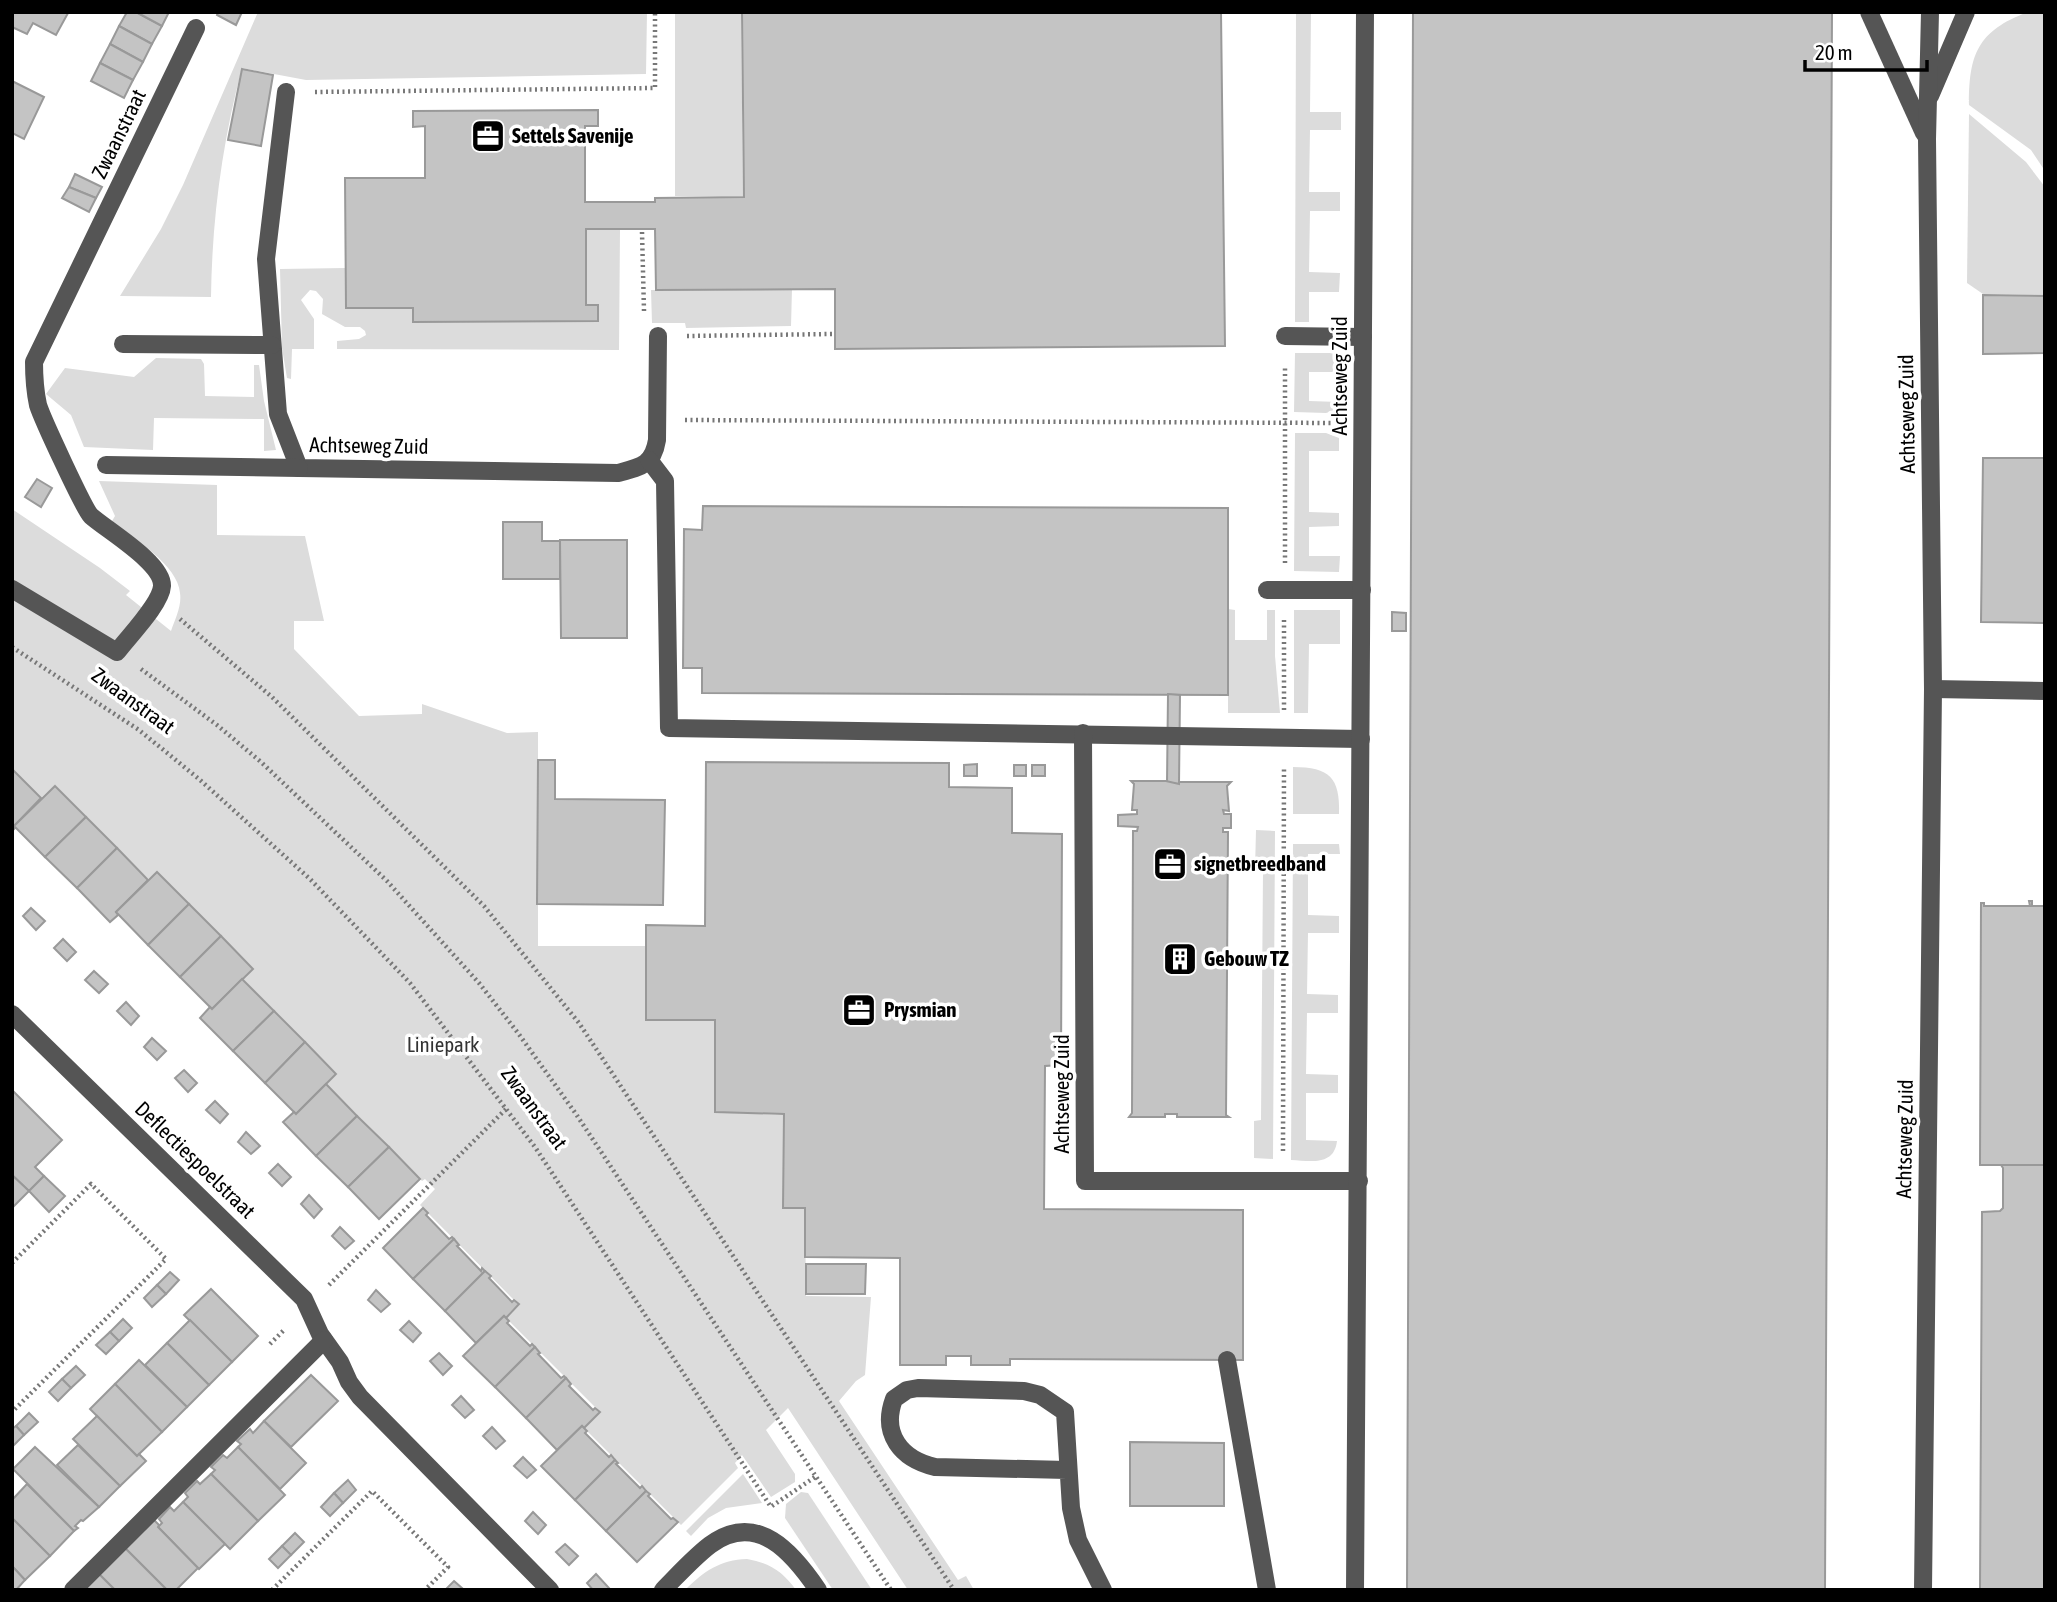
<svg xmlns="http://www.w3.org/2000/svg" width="2057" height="1602" font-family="'Asap Condensed',sans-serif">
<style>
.green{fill:#dcdcdc}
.building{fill:#c4c4c4;stroke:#999;stroke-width:2}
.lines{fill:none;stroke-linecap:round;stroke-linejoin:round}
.path{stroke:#777;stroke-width:4.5;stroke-dasharray:2 3.5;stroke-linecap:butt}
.minor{stroke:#555;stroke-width:18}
.labels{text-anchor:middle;stroke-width:7;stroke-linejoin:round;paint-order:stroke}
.street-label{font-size:21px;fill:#000;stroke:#fff}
.poi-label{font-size:21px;font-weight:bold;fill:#000;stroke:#fff;text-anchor:start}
.park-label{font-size:21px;fill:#333;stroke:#fff}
</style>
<rect width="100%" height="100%" fill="#fff"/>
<g class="green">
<path d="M258 12H647L646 74 306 80 242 68C222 143 212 220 211 297L120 296 161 229 183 185Z"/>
<path d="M675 12H741L743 196H675Z"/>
<path d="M1296 12H1341L1311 13 1310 112H1341V130H1310L1309 192H1340V211H1310L1309 272 1340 273 1339 292H1309V322H1295Z"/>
<path d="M2028 12H2045V171L2031 150 1969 105C1969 55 1977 31 2028 12Z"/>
<path d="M1969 114 2026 162 2045 187V295L1983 294 1967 283Z"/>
<path d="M586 230H620L619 350 337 349V341L359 339 366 335 365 331 360 327H345L322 314 323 299 316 291 310 290 301 300 314 319V349H292L291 379 287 378 282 348 280 269 345 268 346 309 413 308V322L599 321V305H587Z"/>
<path d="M792 289 791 326 686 328 685 323H652L651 290Z"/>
<path d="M1295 353H1339V372H1309V401L1339 402V409L1326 413 1294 412Z"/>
<path d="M156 358 201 359 204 364 205 396 254 397V365H259L264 401 276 450 264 451V419L154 418 153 450 84 447 71 415 46 394 65 368 134 377Z"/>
<path d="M1295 433H1326L1339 438V451H1309V512L1339 513V526L1309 527V556H1340L1339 572 1294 571Z"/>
<path d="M99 481 217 485V535L305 536 324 621H294V649L359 716 422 714V704L507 733 538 732V946H645L646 1020H715V1112L783 1115V1208H805L806 1296 871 1297 865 1375 856 1381 839 1401 958 1580 966 1576 974 1590H908L788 1408 766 1430 795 1474V1482L771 1497 742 1455 735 1463 738 1468 681 1525 584 1428 600 1412 506 1318 519 1305 420 1205 435 1189 425 1179 422 1181 326 1084 337 1074 243 979 253 969 157 872 148 879 55 785 41 798 12 769V509L100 568 130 591 126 595 171 631C175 619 182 606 180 593 178 565 133 538 112 521L115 516Z"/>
<path d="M1228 609 1235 610V640H1267V610H1275V656L1280 713H1228Z"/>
<path d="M1294 610H1340V644H1309L1308 713H1294Z"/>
<path d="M1293 767C1330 767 1340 778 1339 814H1293Z"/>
<path d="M1256 830 1275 831 1273 1159 1254 1158V1121L1261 1120 1263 871 1255 870Z"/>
<path d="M1293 844H1339L1340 854H1308V915L1339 916V933H1308L1307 994 1338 995V1013H1307L1306 1074 1338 1075V1093H1306V1140L1337 1141C1334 1166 1311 1161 1291 1160Z"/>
<path d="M743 1474 762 1503 726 1508 708 1518 691 1536 686 1531Z"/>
<path d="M801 1492 808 1493 872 1590H833L785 1518 786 1504Z"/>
<path d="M747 1559C770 1563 783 1572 796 1590H685C704 1571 720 1560 747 1559Z"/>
</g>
<g class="building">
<path d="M12 12H65L68 13 56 35 33 23 27 34 12 27Z"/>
<path d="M127 12H136L162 26 152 44 119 26Z"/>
<path d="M136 12H169L162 26Z"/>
<path d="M218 12H242L236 25 217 15Z"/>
<path d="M742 12H1221L1225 346 835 349V289L656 290 655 229H586V305H598V321L413 322V308H346L345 178H425V126L413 127V111L598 110V126H585V202H655V198L744 197Z"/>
<path d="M1413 12H1832L1825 1590H1407Z"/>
<path d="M119 26 152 44 143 62 110 44Z"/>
<path d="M110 44 143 62 133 80 100 63Z"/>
<path d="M100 63 133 80 124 98 91 81Z"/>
<path d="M242 69 273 75 261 146 228 140Z"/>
<path d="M12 81 44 97 24 139 12 133Z"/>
<path d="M75 174 102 187 96 198 69 187Z"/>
<path d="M69 187 96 198 89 212 62 198Z"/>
<path d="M1983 295 2045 296V353L1983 354Z"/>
<path d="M1983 458H2045V623L1981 622Z"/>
<path d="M37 479 52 488 41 507 25 497Z"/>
<path d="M703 506 1228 508V695L702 693V668H683L684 529 702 530Z"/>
<path d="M503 522H542V541H560V579H503Z"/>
<path d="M560 540H627V638H561Z"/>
<path d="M1392 612 1406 613V631H1392Z"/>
<path d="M1168 694 1180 695 1179 784 1167 783Z"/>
<path d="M538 760H555V799L665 800 663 905 537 904Z"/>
<path d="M706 762 949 763V787L1012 788V833L1062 834 1061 1065 1045 1066 1044 1209 1243 1210V1360L1010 1359V1365H971V1356H946V1365H900V1258L805 1257V1208H783L784 1114 715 1112V1020H646V925L705 926Z"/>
<path d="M977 764V776H964V765Z"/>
<rect x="1014" y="765" width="12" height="11"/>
<rect x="1032" y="765" width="13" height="11"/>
<path d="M12 769 41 798 14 826 16 827 12 831Z"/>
<path d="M1131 781H1166L1179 784V782H1231L1227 786 1229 811 1223 810 1224 814H1231V828H1223V832H1228L1226 1115 1229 1117H1177V1114H1165V1117H1129L1132 1113 1133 831H1137L1138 827 1118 826V815L1137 814V810H1132L1134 784Z"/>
<path d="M55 786 86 817 45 857 14 826Z"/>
<path d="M86 817 117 848 77 888 45 857Z"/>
<path d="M117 848 148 880 116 912 118 915 110 922 77 888Z"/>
<path d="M157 872 189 904 148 945 116 912Z"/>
<path d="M2029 901H2032V906H2045V1165H1980L1981 903H1984V906H2030Z"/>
<path d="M189 904 221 936 180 977 148 945Z"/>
<path d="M31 908 45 921 36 930 23 916Z"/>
<path d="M221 936 253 969 212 1009 180 977Z"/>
<path d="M63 939 76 952 67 961 54 948Z"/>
<path d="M94 971 108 984 99 993 85 980Z"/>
<path d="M242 979 274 1011 233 1051 200 1018 210 1007 212 1009Z"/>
<path d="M126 1002 139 1016 131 1025 117 1011Z"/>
<path d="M274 1011 305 1042 265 1083 233 1051Z"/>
<path d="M152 1038 166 1051 157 1060 144 1047Z"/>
<path d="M305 1042 336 1074 296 1114 265 1083Z"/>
<path d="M184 1070 197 1083 188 1092 175 1078Z"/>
<path d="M326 1084 357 1116 316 1156 283 1122 294 1112 296 1114Z"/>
<path d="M12 1090 62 1140 35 1167 44 1176 29 1191 12 1175Z"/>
<path d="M215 1101 228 1114 220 1123 206 1110Z"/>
<path d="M357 1116 389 1147 348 1187 316 1156Z"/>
<path d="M246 1132 260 1146 251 1154 238 1142Z"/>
<path d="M389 1147 420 1179 379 1219 348 1187Z"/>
<path d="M278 1164 291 1177 282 1186 269 1173Z"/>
<path d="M2001 1165H2045V1590H1980L1982 1212 2000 1211 2003 1208V1168Z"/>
<path d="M12 1175 29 1191 13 1207 12 1206Z"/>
<path d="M44 1176 65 1196 49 1212 29 1191Z"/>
<path d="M309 1195 322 1209 314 1218 301 1204Z"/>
<path d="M423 1208 428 1213 426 1215 449 1239 452 1237 454 1239 413 1279 383 1248Z"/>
<path d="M340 1227 354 1241 345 1249 332 1236Z"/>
<path d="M454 1239 459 1245 457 1246 481 1271 482 1268 485 1271 445 1311 413 1279Z"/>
<path d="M806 1264H866L865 1294H806Z"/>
<path d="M485 1271 491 1276 489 1278 512 1302 514 1300 519 1304 506 1318 504 1316 476 1343 445 1311Z"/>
<path d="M170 1272 179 1280 166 1294 157 1285Z"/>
<path d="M157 1285 166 1294 152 1307 144 1298Z"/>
<path d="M211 1289 258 1336 232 1362 184 1315Z"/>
<path d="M376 1290 390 1304 381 1312 368 1300Z"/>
<path d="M504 1316 509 1321 507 1323 530 1346 532 1344 535 1347 495 1387 463 1356Z"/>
<path d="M123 1319 132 1328 119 1341 110 1332Z"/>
<path d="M190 1320 232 1362 209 1385 167 1343Z"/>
<path d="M409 1321 421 1333 413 1342 400 1330Z"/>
<path d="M110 1332 119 1341 106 1354 96 1345Z"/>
<path d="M167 1343 209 1385 187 1407 145 1365Z"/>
<path d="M535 1347 540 1353 538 1354 561 1378 564 1376 566 1378 526 1418 495 1387Z"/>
<path d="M439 1353 452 1366 443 1375 430 1361Z"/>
<path d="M139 1360 187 1407 162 1432 115 1384Z"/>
<path d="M76 1366 85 1375 71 1388 62 1379Z"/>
<path d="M311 1375 338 1401 291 1447 264 1421Z"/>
<path d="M566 1378 571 1384 569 1386 593 1410 595 1408 600 1412 584 1428 582 1426 557 1450 526 1418Z"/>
<path d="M62 1379 71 1388 58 1401 49 1392Z"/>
<path d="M115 1384 162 1432 137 1456 90 1409Z"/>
<path d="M461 1396 474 1410 465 1418 452 1405Z"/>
<path d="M29 1413 38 1422 24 1435 16 1426Z"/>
<path d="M97 1416 137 1456 139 1454 146 1461 120 1486 73 1439Z"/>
<path d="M264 1421 306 1463 280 1489 238 1447 241 1444 237 1441 250 1429 253 1433Z"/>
<path d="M16 1426 24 1435 12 1447V1429Z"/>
<path d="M582 1426 587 1431 585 1433 609 1457 611 1455 615 1460 575 1500 541 1466Z"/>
<path d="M492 1427 505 1441 496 1449 483 1436Z"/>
<path d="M1130 1442 1224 1443V1506H1130Z"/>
<path d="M78 1445 120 1486 99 1507 57 1465Z"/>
<path d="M35 1447 99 1507 83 1521 81 1520 75 1526 78 1528 74 1531 13 1469Z"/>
<path d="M238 1447 285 1495 258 1521 211 1474 215 1470 211 1467 223 1455 227 1458Z"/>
<path d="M523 1457 536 1470 527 1478 514 1466Z"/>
<path d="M615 1460 618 1463 616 1464 640 1488 642 1486 646 1491 606 1531 575 1500Z"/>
<path d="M211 1474 258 1521 230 1549 183 1502 188 1497 185 1493 197 1481 200 1484Z"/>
<path d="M348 1480 356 1490 343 1503 334 1493Z"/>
<path d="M27 1484 74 1531 50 1556 12 1518V1500Z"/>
<path d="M646 1491 650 1494 648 1496 671 1519 673 1518 678 1522 637 1562 606 1531Z"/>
<path d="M334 1493 343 1503 330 1516 321 1507Z"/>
<path d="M183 1502 225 1544 199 1569 158 1527 162 1523 159 1519 170 1507 174 1511Z"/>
<path d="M533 1512 546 1525 538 1534 525 1521Z"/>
<path d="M12 1518 50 1556 25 1580 12 1566Z"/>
<path d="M153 1519 159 1525 158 1527 198 1568 176 1590H167L124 1547Z"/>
<path d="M295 1533 304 1542 291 1555 282 1546Z"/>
<path d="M565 1544 578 1556 569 1565 556 1552Z"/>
<path d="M282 1546 291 1555 278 1568 269 1559Z"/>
<path d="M124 1547 167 1590H115L98 1573Z"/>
<path d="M12 1566 25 1580 16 1590H12Z"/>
<path d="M98 1573 115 1590H84Z"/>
<path d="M596 1574 609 1588 606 1590H593L587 1583Z"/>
<path d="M454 1581 463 1589 445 1590Z"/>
</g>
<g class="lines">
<g class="path">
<path d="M315 92 655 88V12"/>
<path d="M642 232 644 311"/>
<path d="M687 336 833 334"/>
<path d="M685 420 1334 423"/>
<path d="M1285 563V365"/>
<path d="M180 619 272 697 484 906 579 1023 954 1590"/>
<path d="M12 647 139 730 199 779 310 879 410 983 535 1147 771 1507"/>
<path d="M141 669 217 725 261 762 387 881 479 983 518 1033 576 1114 891 1590"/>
<path d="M1284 710V620"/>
<path d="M1283 1151 1284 767"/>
<path d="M12 1263 91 1184 166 1259 12 1412"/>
<path d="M329 1285 507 1108"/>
<path d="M270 1344 285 1329"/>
<path d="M772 1506 815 1477"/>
<path d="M272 1590 372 1491 448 1567 425 1590"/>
</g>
<g class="minor">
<path d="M1869 12 1924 133"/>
<path d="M286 92 266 259 278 414 299 468 618 473C641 467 653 465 657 440L658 336"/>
<path d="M1930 96 1966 12"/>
<path d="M1285 336 1363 337"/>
<path d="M123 344 272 345"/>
<path d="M649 460 665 481 669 728 1361 739"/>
<path d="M106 465 299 468"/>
<path d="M12 589 117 652C128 637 161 604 162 586 163 563 108 531 91 516 84 509 42 418 38 405 35 391 34 377 34 362L196 28"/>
<path d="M1267 590H1362"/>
<path d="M1933 689 2045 691"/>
<path d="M1083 733 1085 1181H1359"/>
<path d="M12 1014 304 1299 320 1334 340 1362 349 1382 360 1397 550 1590"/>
<path d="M1227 1360 1267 1590"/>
<path d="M1067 1470 935 1467C901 1459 881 1434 894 1399L907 1390 918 1388 1024 1391 1040 1395 1065 1412 1071 1508 1078 1540 1103 1590"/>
<path d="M73 1590 324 1340"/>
<path d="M663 1590C678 1575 693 1558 710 1545 757 1510 793 1553 818 1590"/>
<path d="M1355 1590 1365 12"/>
<path d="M1923 1590 1933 689 1927 139 1930 12"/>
</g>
</g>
<defs>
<g id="office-square" transform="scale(1.75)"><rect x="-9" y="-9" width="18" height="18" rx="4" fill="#000" stroke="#fff"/><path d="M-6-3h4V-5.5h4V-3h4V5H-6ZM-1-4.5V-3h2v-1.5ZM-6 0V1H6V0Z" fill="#fff"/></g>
<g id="building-square" transform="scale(1.75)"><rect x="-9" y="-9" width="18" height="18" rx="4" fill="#000" stroke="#fff"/><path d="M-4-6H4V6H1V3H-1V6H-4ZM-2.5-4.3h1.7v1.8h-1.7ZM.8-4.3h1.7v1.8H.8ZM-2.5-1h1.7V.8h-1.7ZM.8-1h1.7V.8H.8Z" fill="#fff"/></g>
</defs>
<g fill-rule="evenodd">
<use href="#office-square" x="488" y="136"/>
<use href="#office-square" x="1170" y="864"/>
<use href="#building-square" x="1180" y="959"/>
<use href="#office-square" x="859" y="1010"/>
</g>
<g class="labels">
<g class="street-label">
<text transform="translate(119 134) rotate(-64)" y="7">Zwaanstraat</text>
<text transform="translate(1340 376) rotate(-90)" y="7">Achtseweg Zuid</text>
<text transform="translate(1907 414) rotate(-91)" y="7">Achtseweg Zuid</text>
<text transform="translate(369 446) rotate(1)" y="7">Achtseweg Zuid</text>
<text transform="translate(133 701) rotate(36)" y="7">Zwaanstraat</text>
<text transform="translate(1062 1094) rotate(-90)" y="7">Achtseweg Zuid</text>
<text transform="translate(534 1108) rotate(54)" y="7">Zwaanstraat</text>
<text transform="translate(1905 1139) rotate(-89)" y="7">Achtseweg Zuid</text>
<text transform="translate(195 1160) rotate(44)" y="7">Deflectiespoelstraat</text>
</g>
<g class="poi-label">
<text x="512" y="143">Settels Savenije</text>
<text x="1194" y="871">signetbreedband</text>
<text x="1204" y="966">Gebouw TZ</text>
<text x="884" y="1017">Prysmian</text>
</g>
<g class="park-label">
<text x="443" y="1052">Liniepark</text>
</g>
</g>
<rect width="2057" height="1602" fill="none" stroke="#000000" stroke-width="28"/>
<path d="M1805 60v10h122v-10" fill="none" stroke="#000000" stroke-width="3.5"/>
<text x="1815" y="60" font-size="21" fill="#000000" stroke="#ffffff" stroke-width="5" paint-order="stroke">20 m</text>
</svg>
